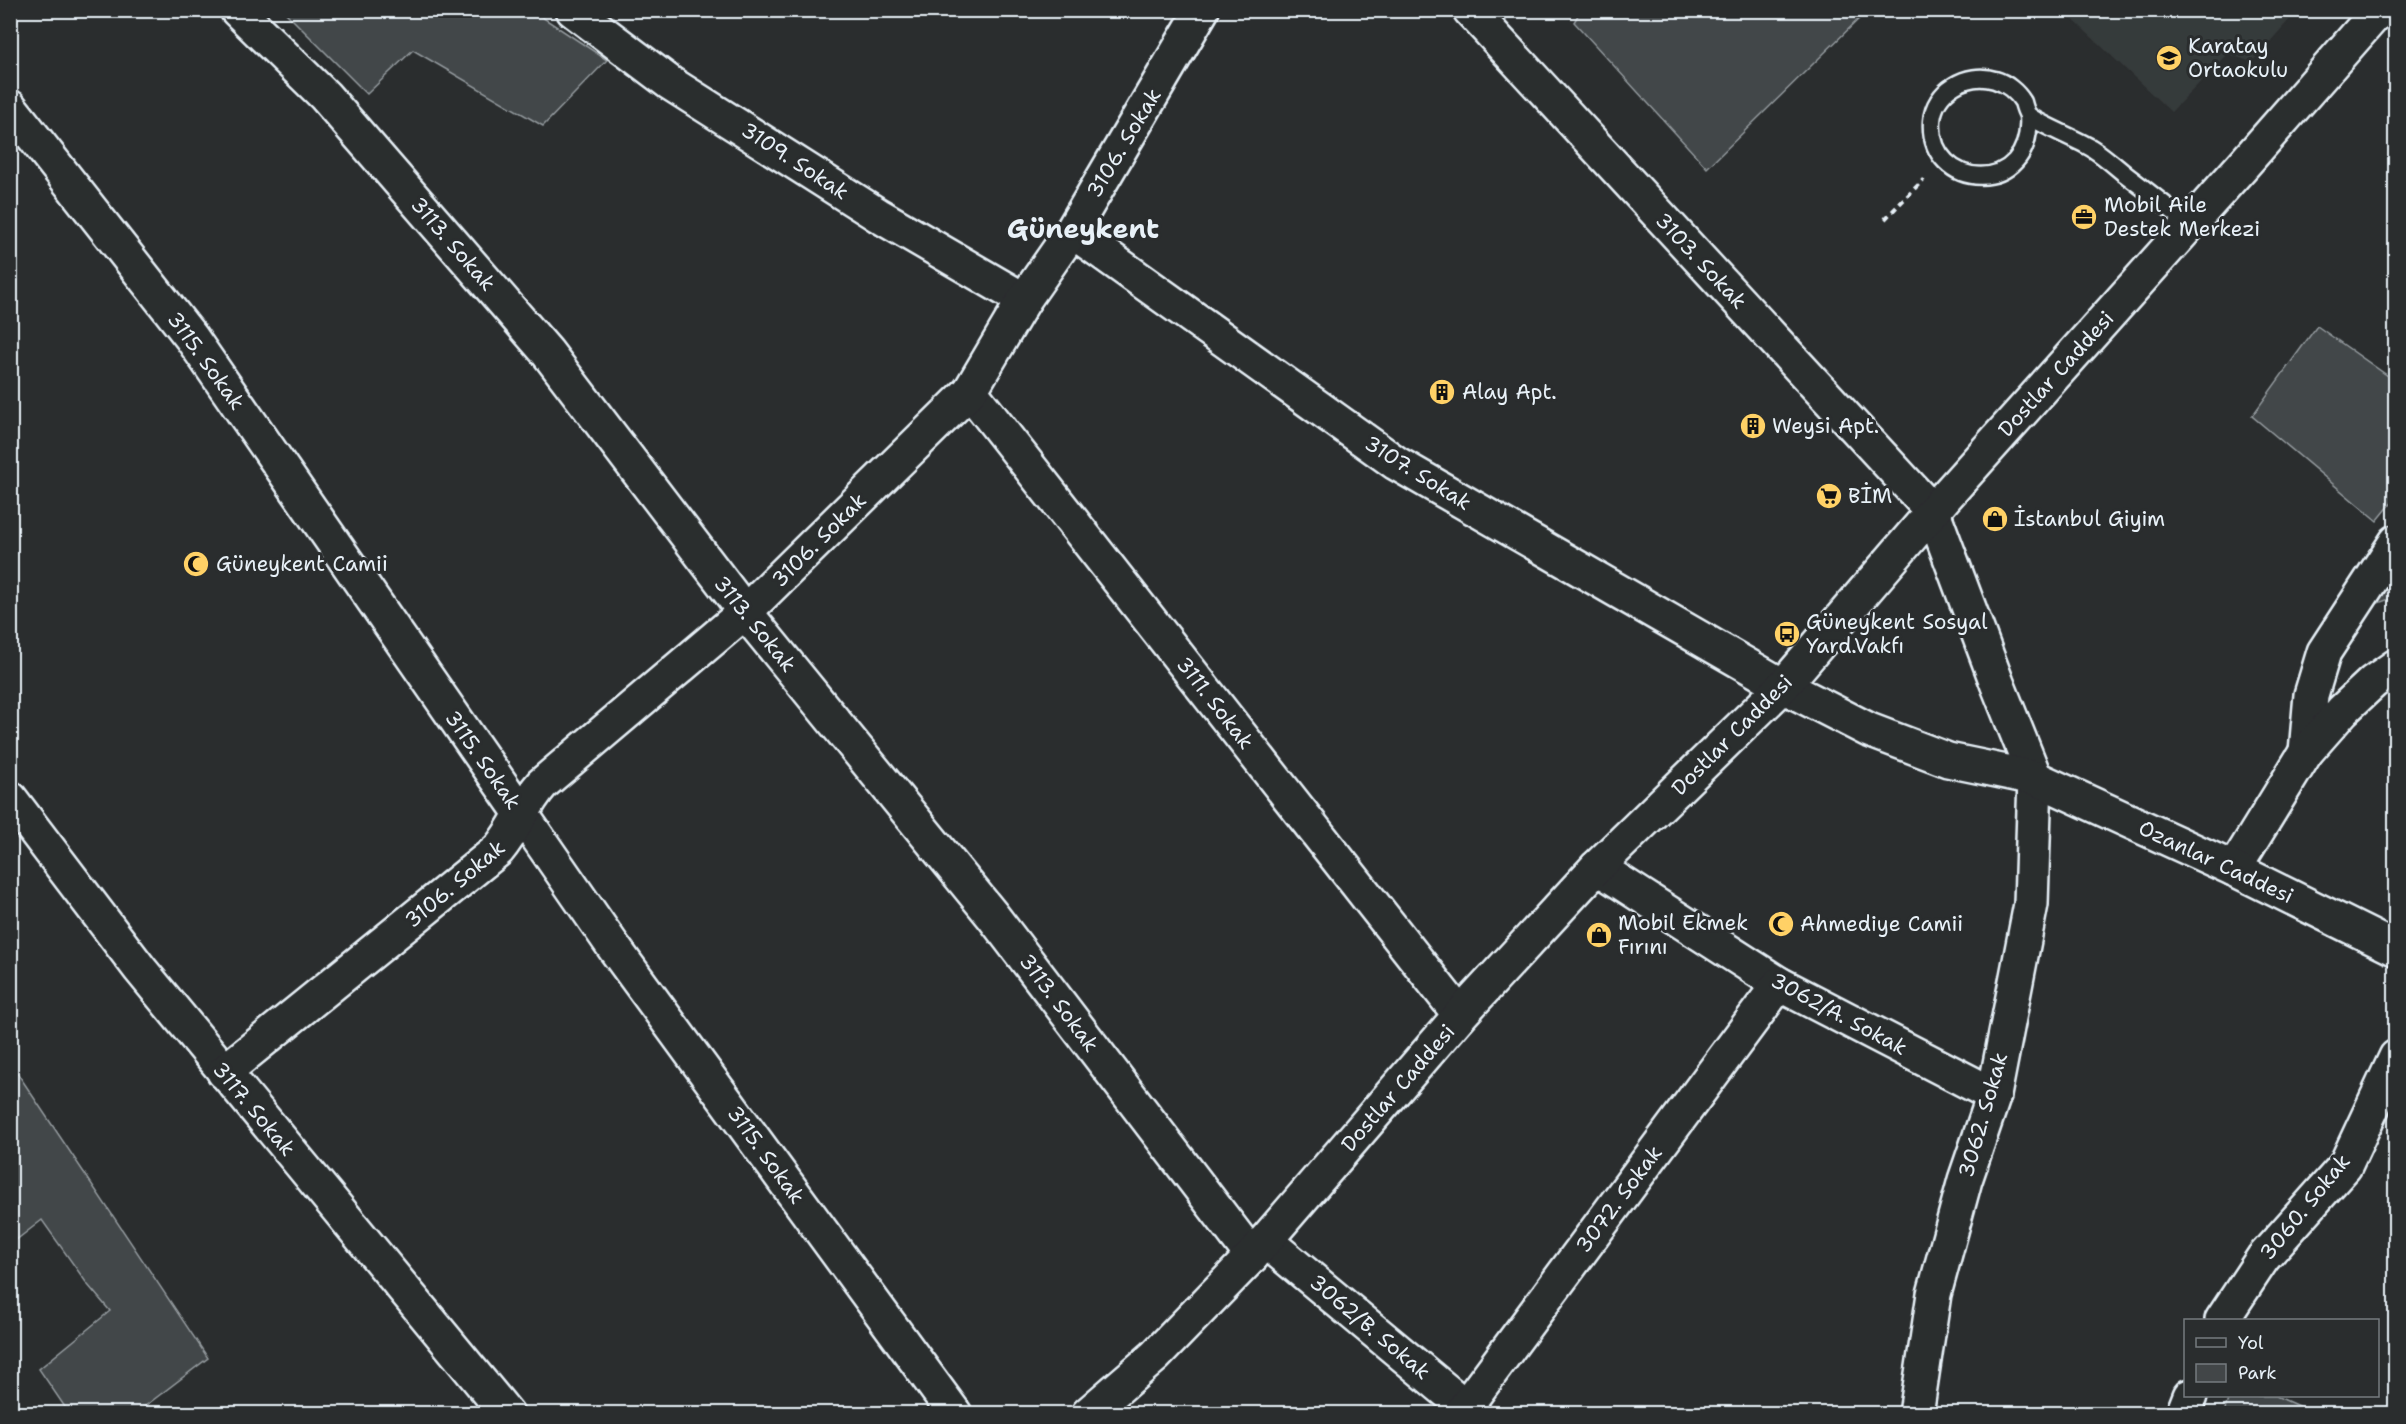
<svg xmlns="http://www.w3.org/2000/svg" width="2406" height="1424" font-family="'Shantell Sans',sans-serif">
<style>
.built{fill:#363a3b}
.green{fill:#424648;stroke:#959ca0;stroke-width:1.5}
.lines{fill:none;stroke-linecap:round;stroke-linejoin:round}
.service-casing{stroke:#e8f1f8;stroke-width:21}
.minor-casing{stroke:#e8f1f8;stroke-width:38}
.tertiary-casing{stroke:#e8f1f8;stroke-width:38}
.secondary-casing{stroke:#e8f1f8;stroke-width:38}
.path{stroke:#e8f1f8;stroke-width:4;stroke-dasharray:6 4.5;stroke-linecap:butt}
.service{stroke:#2a2d2e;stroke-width:16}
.minor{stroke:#2a2d2e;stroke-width:33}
.tertiary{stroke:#2a2d2e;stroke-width:33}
.secondary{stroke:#2a2d2e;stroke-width:33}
.labels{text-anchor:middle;stroke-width:6;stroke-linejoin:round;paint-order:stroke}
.poi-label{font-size:21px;fill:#e8f1f8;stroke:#2a2d2e;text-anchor:start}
.street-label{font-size:21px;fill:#e8f1f8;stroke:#2a2d2e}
.district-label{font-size:27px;font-weight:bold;fill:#e8f1f8;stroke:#2a2d2e}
</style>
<rect width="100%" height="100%" fill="#2a2d2e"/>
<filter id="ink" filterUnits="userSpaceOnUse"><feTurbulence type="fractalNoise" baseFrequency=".0167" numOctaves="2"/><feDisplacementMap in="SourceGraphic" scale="12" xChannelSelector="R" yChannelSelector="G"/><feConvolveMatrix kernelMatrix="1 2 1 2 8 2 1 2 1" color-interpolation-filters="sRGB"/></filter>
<g filter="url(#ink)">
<path class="built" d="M2064 11H2297L2252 62 2228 54 2171 112Z"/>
<g class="green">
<path d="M1581 10H1867V11L1707 168 1574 22Z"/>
<path d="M284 11H533L607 60 543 126 413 50 367 94Z"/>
<path d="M2317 326 2395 381V499L2377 521 2252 416Z"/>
<path d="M2395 555V597L2370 606Z"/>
<path d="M10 1062 208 1358 136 1413H69L39 1369 110 1311 88 1285 42 1220 11 1244Z"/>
<path d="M2229 1396H2276L2314 1413H2224Z"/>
</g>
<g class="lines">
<g class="service-casing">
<path id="service" d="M2028 115C2035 198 1927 192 1932 121 1934 91 1967 71 1995 80 2006 83 2017 92 2023 102 2024 106 2026 112 2028 115 2036 123 2079 140 2093 149 2104 156 2114 165 2125 174 2146 190 2168 207 2189 224"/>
</g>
<g class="minor-casing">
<g id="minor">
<path d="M237 10 325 96 547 352 745 612 992 915 1252 1256"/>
<path d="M573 10 670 83 878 215 1024 300"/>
<path d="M1470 10 1933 512 1997 683 2035 778 2031 904 1994 1095 1965 1180 1934 1294 1916 1414"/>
<path d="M10 107 191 337 615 949 955 1414"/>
<path d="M1072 231 1396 463 1783 686"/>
<path d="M970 391 1460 1015"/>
<path d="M2306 752 2311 695 2324 652 2396 542"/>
<path d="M10 798 140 969 507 1414"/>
<path d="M1597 867 1779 984 1994 1095"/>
<path d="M2234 869 2306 752 2343 710 2373 682 2396 666"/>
<path d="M224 1072 498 850C516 829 524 804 542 784L745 612 970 391 1024 300 1072 231 1202 10"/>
<path d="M1266 1241 1474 1414"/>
<path d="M2222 1320 2263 1258 2345 1166 2396 1057"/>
<path d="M1460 1414 1779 984"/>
<path d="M2183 1414 2190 1396"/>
</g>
</g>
<g class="tertiary-casing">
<path id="tertiary" d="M1783 686 1869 730 1948 760 2035 778 2234 869 2396 949"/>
</g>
<g class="secondary-casing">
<path id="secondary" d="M1088 1414 1155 1356 1252 1256 1460 1015 1597 867 1783 686 1946 496 2243 165 2379 10"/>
</g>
<path class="path" d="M1885 219 1924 179"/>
<use href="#service" class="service"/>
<use href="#minor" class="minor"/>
<use href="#tertiary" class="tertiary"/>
<use href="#secondary" class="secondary"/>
</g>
</g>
<defs>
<g id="school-disc" transform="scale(1.35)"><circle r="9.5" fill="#ffd166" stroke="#2a2d2e"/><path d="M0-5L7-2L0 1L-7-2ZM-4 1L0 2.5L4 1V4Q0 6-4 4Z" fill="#111"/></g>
<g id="office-disc" transform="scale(1.35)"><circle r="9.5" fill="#ffd166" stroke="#2a2d2e"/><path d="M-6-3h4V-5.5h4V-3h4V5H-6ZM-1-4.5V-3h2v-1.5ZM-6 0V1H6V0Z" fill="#111"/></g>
<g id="building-disc" transform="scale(1.35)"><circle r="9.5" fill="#ffd166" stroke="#2a2d2e"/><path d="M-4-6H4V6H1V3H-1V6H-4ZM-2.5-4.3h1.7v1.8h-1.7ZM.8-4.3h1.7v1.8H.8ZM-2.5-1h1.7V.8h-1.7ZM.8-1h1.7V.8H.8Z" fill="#111"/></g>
<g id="supermarket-disc" transform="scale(1.35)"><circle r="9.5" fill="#ffd166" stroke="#2a2d2e"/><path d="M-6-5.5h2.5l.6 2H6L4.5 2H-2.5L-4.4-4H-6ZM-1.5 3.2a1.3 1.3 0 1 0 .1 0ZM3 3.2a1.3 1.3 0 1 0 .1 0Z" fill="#111"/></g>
<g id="shop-disc" transform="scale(1.35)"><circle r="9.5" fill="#ffd166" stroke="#2a2d2e"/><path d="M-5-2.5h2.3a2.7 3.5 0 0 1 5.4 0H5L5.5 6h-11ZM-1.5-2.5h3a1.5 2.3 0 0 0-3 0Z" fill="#111"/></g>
<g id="mosque-disc" transform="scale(1.35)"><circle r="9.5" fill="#ffd166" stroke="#2a2d2e"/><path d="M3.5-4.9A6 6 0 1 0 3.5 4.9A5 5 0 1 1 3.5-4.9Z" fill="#111"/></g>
<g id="bus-disc" transform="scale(1.35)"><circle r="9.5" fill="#ffd166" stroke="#2a2d2e"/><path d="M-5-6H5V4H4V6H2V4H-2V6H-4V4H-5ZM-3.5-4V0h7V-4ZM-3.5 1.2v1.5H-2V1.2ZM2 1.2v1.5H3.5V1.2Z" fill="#111"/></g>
</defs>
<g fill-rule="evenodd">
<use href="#school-disc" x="2169" y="58"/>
<use href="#office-disc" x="2084" y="217"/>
<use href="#building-disc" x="1442" y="392"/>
<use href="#building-disc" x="1753" y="426"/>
<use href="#supermarket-disc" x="1829" y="496"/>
<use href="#shop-disc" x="1995" y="519"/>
<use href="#mosque-disc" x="196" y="564"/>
<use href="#bus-disc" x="1787" y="634"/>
<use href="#mosque-disc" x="1781" y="924"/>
<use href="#shop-disc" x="1599" y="935"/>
</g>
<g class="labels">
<g class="poi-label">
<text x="2188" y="53">Karatay<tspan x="2188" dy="24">Ortaokulu</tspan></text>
<text x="2104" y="212">Mobil Aile<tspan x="2104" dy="24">Destek Merkezi</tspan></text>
<text x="1462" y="399">Alay Apt.</text>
<text x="1772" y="433">Weysi Apt.</text>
<text x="1848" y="503">BİM</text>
<text x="2014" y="526">İstanbul Giyim</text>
<text x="216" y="571">Güneykent Camii</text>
<text x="1806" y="629">Güneykent Sosyal<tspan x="1806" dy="24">Yard.Vakfı</tspan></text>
<text x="1618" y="930">Mobil Ekmek<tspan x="1618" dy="24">Fırını</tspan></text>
<text x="1800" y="931">Ahmediye Camii</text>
</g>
<g class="street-label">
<text transform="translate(1124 143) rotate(-59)" y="7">3106. Sokak</text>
<text transform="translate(795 161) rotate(33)" y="7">3109. Sokak</text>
<text transform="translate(453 244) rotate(49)" y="7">3113. Sokak</text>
<text transform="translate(1701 261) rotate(47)" y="7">3103. Sokak</text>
<text transform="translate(206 361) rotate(54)" y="7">3115. Sokak</text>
<text transform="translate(2056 374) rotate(-48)" y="7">Dostlar Caddesi</text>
<text transform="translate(1418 473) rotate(32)" y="7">3107. Sokak</text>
<text transform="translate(819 540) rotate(-45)" y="7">3106. Sokak</text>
<text transform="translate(755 624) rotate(51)" y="7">3113. Sokak</text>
<text transform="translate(1215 703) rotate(52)" y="7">3111. Sokak</text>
<text transform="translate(1732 735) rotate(-45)" y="7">Dostlar Caddesi</text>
<text transform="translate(483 760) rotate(55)" y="7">3115. Sokak</text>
<text transform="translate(2216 862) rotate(25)" y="7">Ozanlar Caddesi</text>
<text transform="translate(455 884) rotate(-40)" y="7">3106. Sokak</text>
<text transform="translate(1059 1003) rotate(53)" y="7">3113. Sokak</text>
<text transform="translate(1839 1014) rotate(28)" y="7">3062/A. Sokak</text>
<text transform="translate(1398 1088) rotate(-49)" y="7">Dostlar Caddesi</text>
<text transform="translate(254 1109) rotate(50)" y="7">3117. Sokak</text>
<text transform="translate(1983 1115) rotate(-74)" y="7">3062. Sokak</text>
<text transform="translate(766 1155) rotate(54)" y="7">3115. Sokak</text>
<text transform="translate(1619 1199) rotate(-53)" y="7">3072. Sokak</text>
<text transform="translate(2305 1207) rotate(-51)" y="7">3060. Sokak</text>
<text transform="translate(1370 1327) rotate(40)" y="7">3062/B. Sokak</text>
</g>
<g class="district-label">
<text x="1083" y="238">Güneykent</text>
</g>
</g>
<rect width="2406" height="1424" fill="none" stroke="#2a2d2e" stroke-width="36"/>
<rect x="18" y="18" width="2370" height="1388" fill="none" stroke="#e8f1f8" stroke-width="2" filter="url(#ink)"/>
<rect x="2184" y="1319" width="195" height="78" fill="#2a2d2e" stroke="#767b7f" stroke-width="1.5"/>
<rect x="2196" y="1338" width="30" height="9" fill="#2a2d2e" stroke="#767b7f" stroke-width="1.5"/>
<text x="2238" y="1349" font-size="18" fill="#e8f1f8">Yol</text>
<rect x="2196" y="1364" width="30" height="18" fill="#424648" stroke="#767b7f" stroke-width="1.5"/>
<text x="2238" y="1379" font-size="18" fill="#e8f1f8">Park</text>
</svg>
